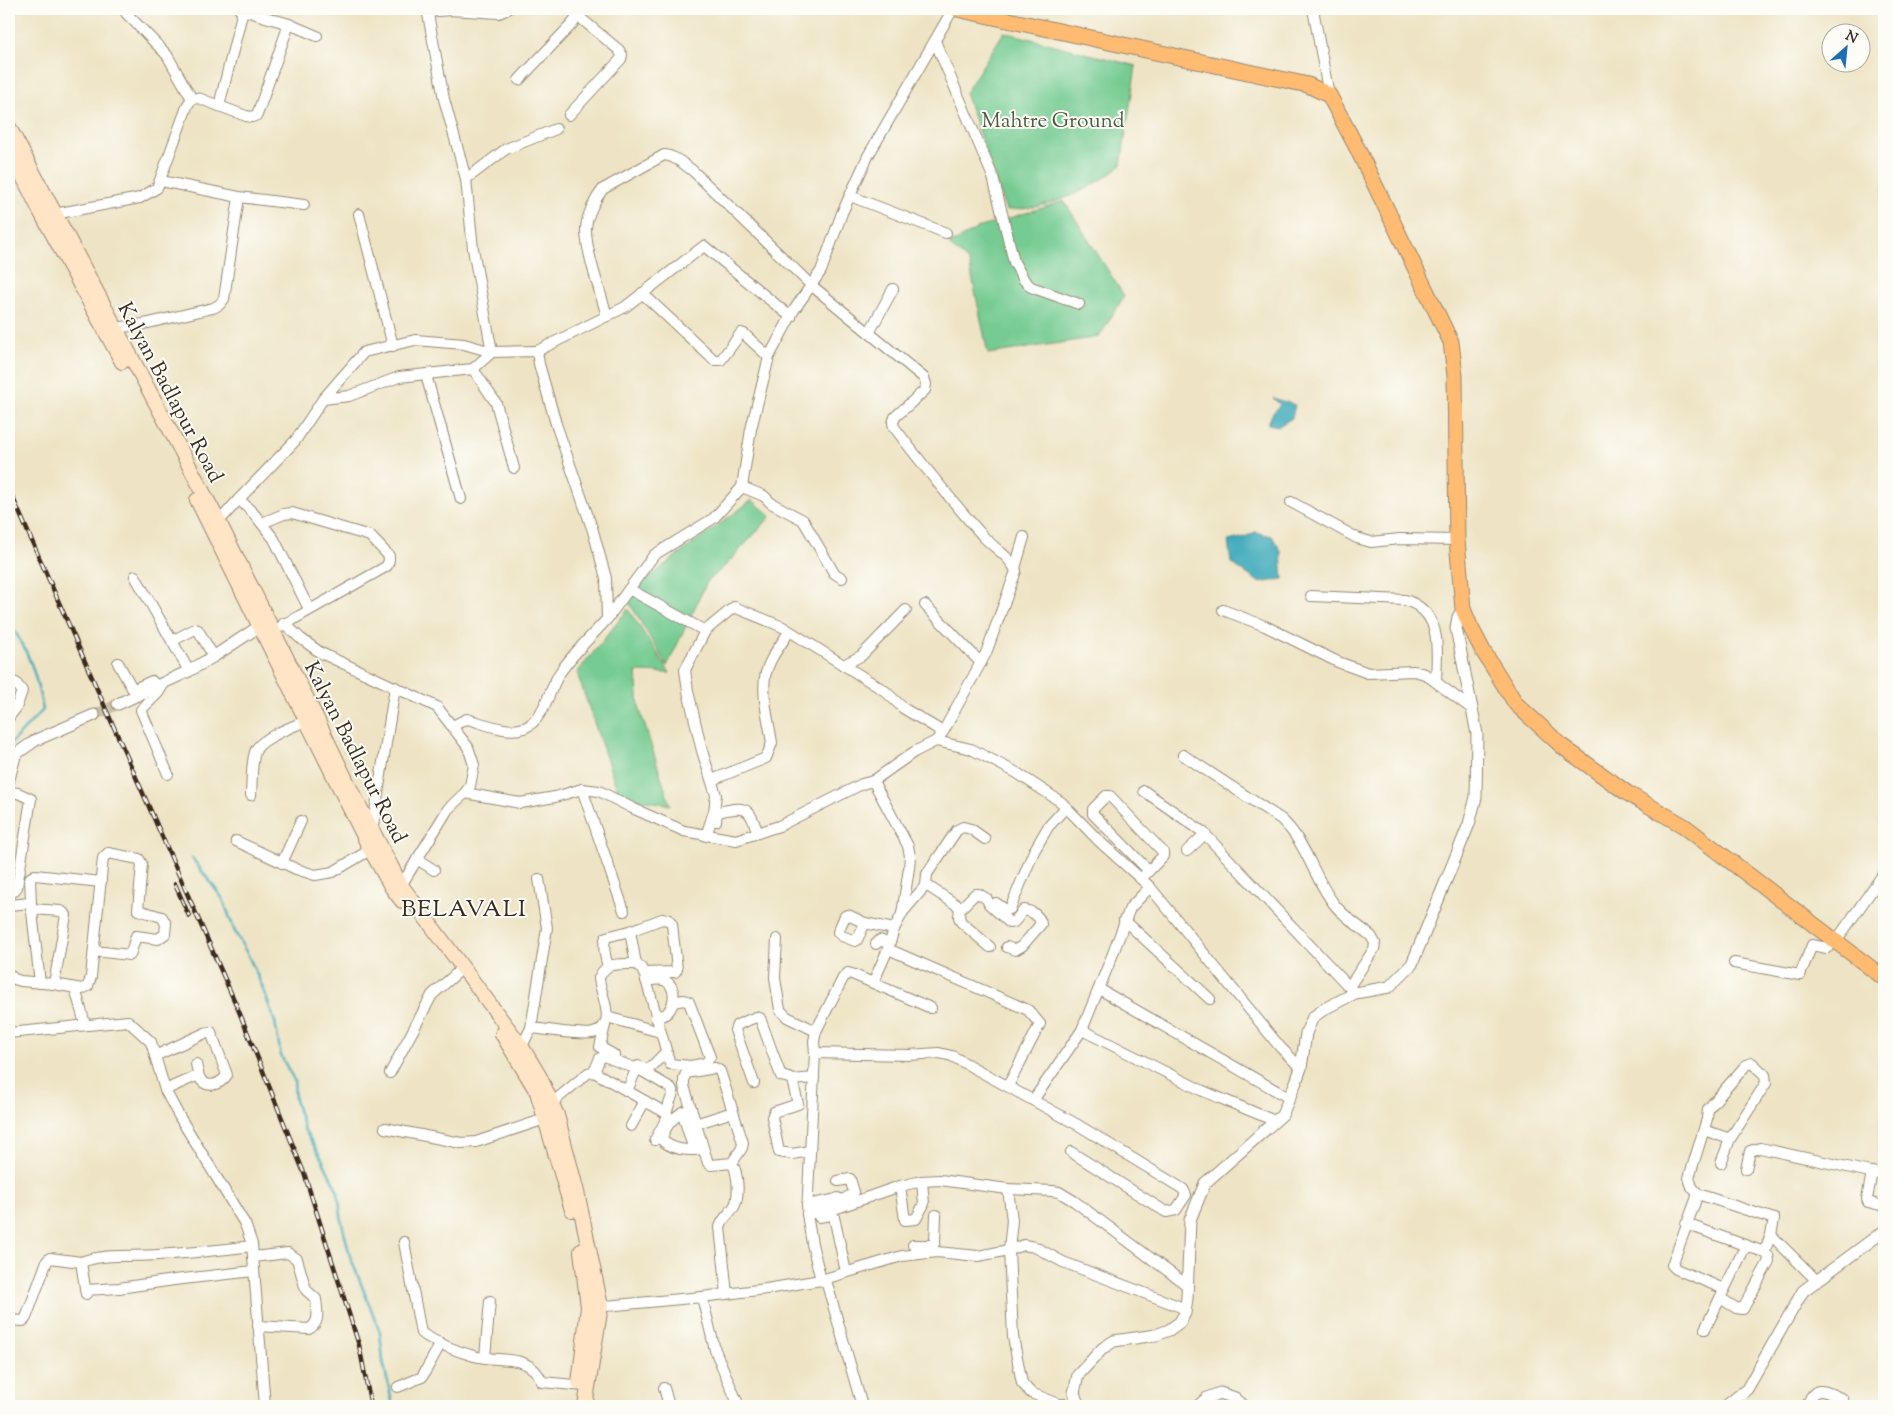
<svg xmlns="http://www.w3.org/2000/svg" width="1893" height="1415" font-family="'Sorts Mill Goudy',serif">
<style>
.green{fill:#74cb91;stroke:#587a58}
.water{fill:#3ba9b9;stroke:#3b6a6c}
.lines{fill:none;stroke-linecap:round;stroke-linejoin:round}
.stream{stroke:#3ba9b9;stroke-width:2.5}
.tertiary-tunnel{stroke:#cabfa4;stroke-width:11;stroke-dasharray:11 5.5;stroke-linecap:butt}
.minor-casing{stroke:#948772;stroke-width:12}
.tertiary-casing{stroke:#948772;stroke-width:13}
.secondary-casing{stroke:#948772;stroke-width:16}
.primary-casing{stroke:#948772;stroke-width:17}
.minor{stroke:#fff;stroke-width:10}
.tertiary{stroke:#fff;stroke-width:11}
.secondary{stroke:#ffe4c6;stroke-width:14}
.primary{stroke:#ffbb71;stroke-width:15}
.rail-casing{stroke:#3b2a1e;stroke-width:4.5}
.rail{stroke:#fdfcf7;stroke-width:2.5;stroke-dasharray:8;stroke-linecap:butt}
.labels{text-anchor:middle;stroke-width:4;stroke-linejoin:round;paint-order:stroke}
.park-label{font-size:21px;fill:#4c5a40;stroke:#fdfcf7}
.street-label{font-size:21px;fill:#3b2a1e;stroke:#fdfcf7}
.quarter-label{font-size:24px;letter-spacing:1px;fill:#3b2a1e;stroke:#fdfcf7}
</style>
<rect width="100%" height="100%" fill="#fdfcf7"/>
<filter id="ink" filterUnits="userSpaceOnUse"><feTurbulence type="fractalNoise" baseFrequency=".02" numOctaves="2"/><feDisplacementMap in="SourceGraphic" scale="10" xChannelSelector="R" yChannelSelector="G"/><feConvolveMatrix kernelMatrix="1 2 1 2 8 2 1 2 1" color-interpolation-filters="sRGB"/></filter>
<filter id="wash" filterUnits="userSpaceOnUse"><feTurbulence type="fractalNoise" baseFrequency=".0096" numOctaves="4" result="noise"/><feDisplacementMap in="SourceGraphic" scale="20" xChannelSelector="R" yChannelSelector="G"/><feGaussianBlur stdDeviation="1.12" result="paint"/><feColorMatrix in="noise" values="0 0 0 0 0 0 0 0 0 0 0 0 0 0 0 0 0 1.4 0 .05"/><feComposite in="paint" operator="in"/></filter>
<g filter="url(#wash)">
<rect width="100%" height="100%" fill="#eee4c5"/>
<g class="green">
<path d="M1004 32 1136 66 1121 165C1091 191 1045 210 1006 210L965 93Z"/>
<path d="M1064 201 1124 296 1099 337 988 354 969 262 949 245 978 228Z"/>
<path d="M752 500 771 516 725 566 707 582 667 666 627 599 635 589 671 560Z"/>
<path d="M628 609 670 673 636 672 639 707 670 805 619 795 577 673Z"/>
</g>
<g class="water">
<path d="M1273 398 1295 405 1292 418 1279 426 1268 424 1272 414 1280 405Z"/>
<path d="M1255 532 1272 536 1281 551 1283 579 1260 583 1231 563 1228 541 1245 537Z"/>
</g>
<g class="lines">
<g class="stream">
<path d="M9 623C30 652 36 675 43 710L11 743"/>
<path d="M192 858 223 899 235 932 249 957 262 986 275 1022 281 1056 294 1080 295 1100 304 1129 322 1159 338 1192 342 1223 350 1256 380 1332 383 1361 393 1406"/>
</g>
</g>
</g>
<g filter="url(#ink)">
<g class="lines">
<path class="tertiary-tunnel" d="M94 715 118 704"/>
<g class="minor-casing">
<g id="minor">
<path d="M239 9 289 24 317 36"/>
<path d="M1313 9 1329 95"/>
<path d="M427 12 450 10 499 13 508 9"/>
<path d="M126 13 167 55 192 99"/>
<path d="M935 41 993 177 1014 262 1024 280 1031 287 1079 304"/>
<path d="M519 80 573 23 583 9"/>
<path d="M219 106 243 10"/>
<path d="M569 115 621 59 622 55 619 50 578 16"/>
<path d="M466 179 506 149 556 129"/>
<path d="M161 181 239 197 304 205"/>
<path d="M850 196 946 233"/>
<path d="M359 214 393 346"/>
<path d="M49 215 140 198 157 188 188 104 192 99 198 98 246 116 252 117 257 115 289 24"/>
<path d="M642 293 714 360H721L741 333 744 334 769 357"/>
<path d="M607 316C601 294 585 249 586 228 587 215 595 199 603 189L664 155C675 156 684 164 693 171L811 285 924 378 926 384 925 390 895 417 893 423 894 427C922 464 951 500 982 535 992 547 1010 556 1016 571L986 653 943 732 936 741"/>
<path d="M115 328 144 324 213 308 219 305 224 299 239 197"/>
<path d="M869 333 893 289"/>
<path d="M537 351 625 307 704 246 791 317"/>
<path d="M473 369 496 403 514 468"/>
<path d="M426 375 461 499"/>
<path d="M323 399 349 396 399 377 473 369 492 352 473 249 466 179 444 99 427 9"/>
<path d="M742 487 764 496 771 503 803 520 834 573 842 578"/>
<path d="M239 499 255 515 274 539 309 609"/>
<path d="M1291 502 1357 538 1371 542 1400 539 1457 540"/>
<path d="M262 523 284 514 292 513 370 536 389 556V560L387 566 273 631"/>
<path d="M216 525 239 499 295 441 323 399 364 352 415 340 464 344 492 352 537 351 539 364 556 424 593 531 606 578 607 619C591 637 572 654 559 674 549 691 543 721 524 728 507 734 483 723 467 719L452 726"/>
<path d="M1015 568 1024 537"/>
<path d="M135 576 189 671"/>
<path d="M629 589 705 631"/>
<path d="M1311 596 1405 600C1443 612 1437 649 1436 681"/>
<path d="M925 605 981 663"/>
<path d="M1223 610 1265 626 1338 662 1368 673 1414 671 1425 674 1472 709"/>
<path d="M607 619 654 555 714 518 742 487 751 429 769 357 794 310 821 271 842 213 868 156 953 9"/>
<path d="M284 623 300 638 321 653 437 707 468 747 474 765 470 786 465 793"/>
<path d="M172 641 195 629 198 630 214 657"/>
<path d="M118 663 132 688 134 689 152 681 156 686"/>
<path d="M843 665 861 656 906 610"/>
<path d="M9 682 16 683 22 691 16 708 9 717"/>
<path d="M165 682 158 693 141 710 168 774"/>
<path d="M1183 755 1281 819C1307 843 1313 877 1334 904 1343 916 1359 926 1371 936L1375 943 1374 949 1349 987"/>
<path d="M712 780 766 758 772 743C769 722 762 698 765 677 768 660 780 646 789 632"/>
<path d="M9 781 16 754"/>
<path d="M873 781 914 752 936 741 971 749 1017 773 1061 802 1100 842 1150 887 1280 1047 1301 1068"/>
<path d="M582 789 624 911"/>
<path d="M1144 791 1203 832 1352 990"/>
<path d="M9 792 18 793 31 799 17 887 14 891 9 894"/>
<path d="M251 795C252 782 251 765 255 752 259 738 297 725 311 719"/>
<path d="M716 821 717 813C723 810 728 810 734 809 752 807 752 819 758 833"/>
<path d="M372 831 395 687"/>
<path d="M706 836 714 811 716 795 702 751 688 691 685 670 705 631 734 607 783 627 885 691 903 708 943 732"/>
<path d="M236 841 296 869 315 875 333 872 375 847"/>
<path d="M1187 851 1205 834"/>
<path d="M417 859 434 870"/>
<path d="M282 863 301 821"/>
<path d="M1141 879 1163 856V852L1110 796H1106L1093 809V814L1149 871"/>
<path d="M926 885 960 907 963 906 975 894H979L987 899 989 904 1010 923 1014 922 1024 910C1032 911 1040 916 1041 924L1022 946 1015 950 1007 947"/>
<path d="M399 889 448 809 465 793 520 803 555 797 582 789 599 791 632 808 684 831 736 840 779 826 862 784 873 781 908 846 910 856 909 868 902 914 894 929 888 949 873 983 852 974 848 973 843 978 816 1031 814 1041 815 1053 807 1214 812 1244 821 1280 827 1284 862 1406"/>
<path d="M996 903 1006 910 1010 909 1034 851 1048 827 1066 807"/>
<path d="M9 905 31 903"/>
<path d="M960 907 959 917 961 922 990 947"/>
<path d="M31 909 61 911 66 915 54 984"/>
<path d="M902 913 926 885 927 874 957 830 963 827 971 829 985 839"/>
<path d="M1124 920 1210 999"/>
<path d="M865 923 848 915 845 916 838 932 842 936 855 941 857 940 865 923 894 929"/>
<path d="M777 939 775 978 780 1010 787 1017 816 1031"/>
<path d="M876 944 880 940 889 944"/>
<path d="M888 949 1028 1010 1040 1024 1008 1086"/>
<path d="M1734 963 1800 975 1812 945 1827 948 1836 941 1884 873"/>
<path d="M636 964 630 931 662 919 669 920 672 924 677 969 675 972 644 973"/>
<path d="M608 966C605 957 602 946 606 937L630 931"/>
<path d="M9 974 14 979 21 981 54 984 82 989 88 986 91 977 103 858 108 853 139 859 142 864 138 910 162 917 166 924 165 934 158 939 136 936 130 955 94 951"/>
<path d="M646 981C652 980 661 978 666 981 677 988 675 1005 667 1013 664 1016 660 1016 656 1018"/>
<path d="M40 983 31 903 30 878 35 875 101 882"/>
<path d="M873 983 931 1008"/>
<path d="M75 988 85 1024"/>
<path d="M1099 989 1289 1098"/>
<path d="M607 1017 660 1032"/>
<path d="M605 1025 600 1047 614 1055"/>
<path d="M531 1028C546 1029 580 1036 593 1033 620 1026 599 992 599 978 600 974 605 968 609 966 617 963 628 964 636 964L641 968 645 976 670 1064 691 1066 706 1063 710 1057 689 1002 684 1000 673 1002"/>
<path d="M1082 1030 1203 1091 1275 1121"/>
<path d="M9 1033 128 1021 151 1042 165 1090 179 1116 245 1224 252 1244 265 1406"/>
<path d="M520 1050 531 1028 547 928 539 879"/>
<path d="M815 1053 909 1055 939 1053 952 1056 1078 1125 1183 1189 1186 1195 1176 1210 1166 1212 1071 1152"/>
<path d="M155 1056 205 1033 211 1032 227 1075C220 1085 206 1090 199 1077L196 1076 165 1090"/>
<path d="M196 1064 199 1077"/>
<path d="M638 1066 648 1070 666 1052"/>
<path d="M594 1072 600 1058 604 1056 642 1071 671 1088 673 1093 666 1113"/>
<path d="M390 1073 432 995 457 973 461 964"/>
<path d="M792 1080 814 1078"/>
<path d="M754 1083 735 1030 737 1025 756 1017 760 1018 781 1076 789 1078 792 1080 798 1104 774 1112 772 1117 779 1152 792 1154 810 1151"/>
<path d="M627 1091 636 1070"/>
<path d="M1034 1099 1082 1030 1112 956 1130 908 1150 887"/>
<path d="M547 1107 588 1073 594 1072 666 1113 668 1116 655 1140"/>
<path d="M691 1108C676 1115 665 1123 662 1140 673 1151 689 1151 703 1149"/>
<path d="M682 1112 694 1150"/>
<path d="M695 1124 733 1112"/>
<path d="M631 1126 645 1101"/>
<path d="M385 1128 461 1143 476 1142 551 1117"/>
<path d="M1704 1130 1730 1139"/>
<path d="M1746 1169 1750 1151 1760 1148 1884 1175"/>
<path d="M1872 1172 1867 1199 1868 1202 1884 1206"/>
<path d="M838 1181 850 1179 854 1192C851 1197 844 1197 840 1203"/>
<path d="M900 1186 905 1220 916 1219 924 1204 922 1181"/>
<path d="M1698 1194 1692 1187 1689 1178 1707 1119 1708 1109 1746 1065 1752 1063 1765 1075 1766 1083 1730 1139 1721 1163"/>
<path d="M807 1205 833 1200 838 1198"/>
<path d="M807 1214 837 1208 900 1186 922 1181 940 1180 1008 1189 1052 1191 1059 1192 1074 1201 1188 1286"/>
<path d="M819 1217 831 1215 834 1217 846 1272"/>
<path d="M1686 1224 1764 1252 1771 1235"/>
<path d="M404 1242 421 1333C437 1343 456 1351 474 1356 499 1363 530 1352 542 1382L585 1386"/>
<path d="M913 1245H933L935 1242 936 1215"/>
<path d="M253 1257 288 1253 297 1259 306 1290 316 1299C317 1311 321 1322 309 1329L258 1326"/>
<path d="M81 1262C106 1253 132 1257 158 1255 189 1253 221 1250 252 1246"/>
<path d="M1724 1289 1676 1269 1672 1265 1698 1194 1774 1219 1771 1235 1817 1281"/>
<path d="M85 1290 119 1288 174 1280 254 1271"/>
<path d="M727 1294 720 1227C723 1218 729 1214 734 1207 740 1197 738 1172 732 1163L711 1165 708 1163 684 1086V1078L686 1073 715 1068 720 1071 743 1143 742 1148 732 1163"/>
<path d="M702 1297 715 1350 739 1406"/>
<path d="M1720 1298 1736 1308 1743 1309 1769 1261 1768 1255 1764 1252"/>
<path d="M595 1307 702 1297 766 1289 821 1280 902 1256 937 1252 978 1256 1009 1250 1012 1220 1008 1189"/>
<path d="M9 1320 23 1321 26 1318 47 1261 50 1258 81 1262 86 1294"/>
<path d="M1705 1329 1746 1245"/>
<path d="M485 1357 490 1301"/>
<path d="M398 1387 422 1377 441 1343"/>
<path d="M664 1388 669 1406"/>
<path d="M1077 1404H1059L1031 1393 1022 1383 1013 1337 1009 1250 1024 1245 1035 1247 1063 1262 1186 1309"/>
<path d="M1807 1406C1815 1383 1824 1391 1843 1399L1844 1406"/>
</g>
</g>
<g class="tertiary-casing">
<g id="tertiary">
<path d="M118 704 189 671 216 655 266 622"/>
<path d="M9 753 16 754 36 740 94 715"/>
<path d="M1079 1406 1074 1393 1078 1375 1103 1348 1114 1341 1156 1335 1169 1330 1180 1322 1185 1313 1187 1298 1190 1220 1205 1183 1282 1115 1296 1082 1301 1068 1306 1033 1313 1017 1326 1008 1355 993 1389 987 1412 964 1469 824 1476 797 1477 734 1456 628 1458 617 1463 609"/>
<path d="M1198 1406 1207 1398 1220 1393 1235 1398 1244 1406"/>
<path d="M1726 1406 1747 1389 1803 1291 1884 1231"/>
</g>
</g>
<g class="secondary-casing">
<g id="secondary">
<path d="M9 127 219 522 316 717 350 788 401 885 522 1047 540 1077 557 1115 577 1192 601 1306 585 1406"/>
<path d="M9 149 40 211 122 362"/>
<path d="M197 500 370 849 392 888 402 901"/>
<path d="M502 1034 537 1092 572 1210"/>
<path d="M579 1383 588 1307 581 1251"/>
</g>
</g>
<g class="primary-casing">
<path id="primary" d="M957 9 1308 85 1329 95 1357 148 1451 342 1455 376 1457 540 1463 609 1470 626 1483 651 1516 704 1563 747 1627 793 1684 826 1884 978"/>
</g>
<use href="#minor" class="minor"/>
<use href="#tertiary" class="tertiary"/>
<use href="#secondary" class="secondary"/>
<use href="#primary" class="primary"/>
<g class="rail-casing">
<g id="rail">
<path d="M9 489 238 1009 304 1173 359 1345 371 1406"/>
<path d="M175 884 189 916"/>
</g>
</g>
<use href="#rail" class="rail"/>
</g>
</g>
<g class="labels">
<g class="park-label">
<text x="1053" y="127">Mahtre Ground</text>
</g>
<g class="street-label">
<text transform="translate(171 392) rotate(62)" y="7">Kalyan Badlapur Road</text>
<text transform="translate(356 752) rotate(63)" y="7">Kalyan Badlapur Road</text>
</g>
<g class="quarter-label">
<text x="464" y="916">BELAVALI</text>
</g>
</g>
<rect width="1893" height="1415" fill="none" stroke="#fdfcf7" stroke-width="30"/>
<g transform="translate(1846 48) rotate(27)"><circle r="24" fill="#fdfcf7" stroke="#afa8a0"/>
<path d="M0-4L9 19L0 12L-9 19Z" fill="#1f6fb2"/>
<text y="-8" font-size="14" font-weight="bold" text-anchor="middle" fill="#3b2a1e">N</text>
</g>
</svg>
